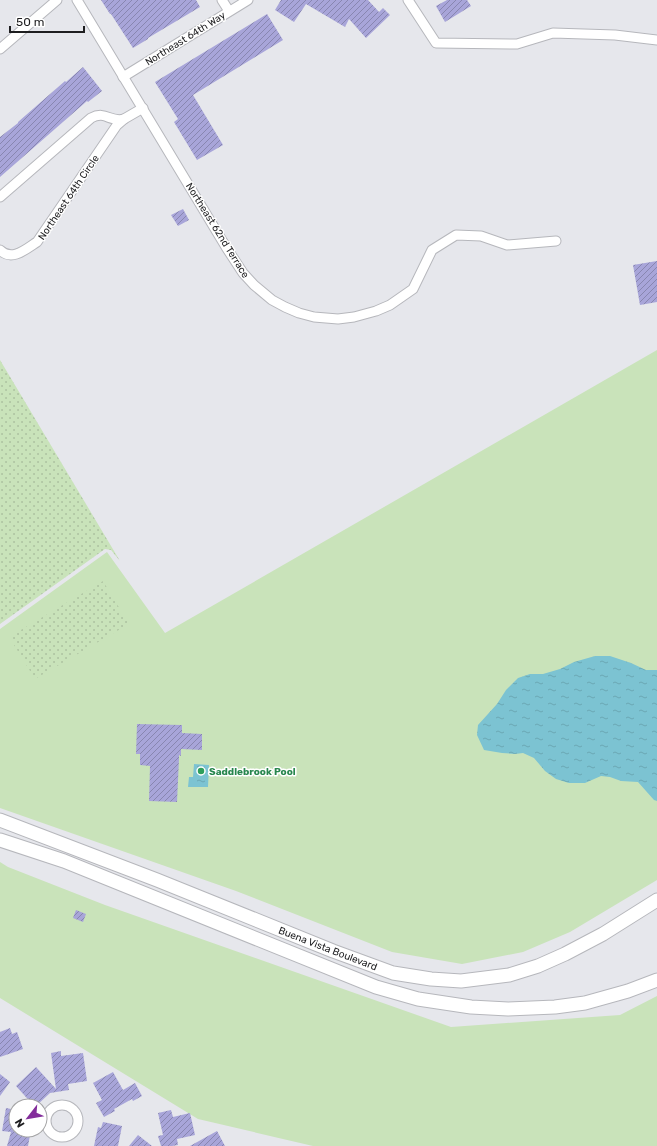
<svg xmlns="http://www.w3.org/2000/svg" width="657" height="1146" font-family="Rubik,sans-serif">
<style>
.grass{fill:#c9e3ba}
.park{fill:url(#park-dots)}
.water{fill:url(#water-ripples)}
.building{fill:url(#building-hatch)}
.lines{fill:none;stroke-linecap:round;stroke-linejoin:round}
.minor-casing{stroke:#b6b7bc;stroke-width:11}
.secondary-casing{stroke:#b6b7bc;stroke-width:15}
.minor{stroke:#fff;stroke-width:9}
.secondary{stroke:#fff;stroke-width:13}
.leisure-dot{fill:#2e9e5b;stroke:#fff;stroke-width:1.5}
.labels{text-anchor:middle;stroke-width:3;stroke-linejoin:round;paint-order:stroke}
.street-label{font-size:10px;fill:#1e1e20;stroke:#fff}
.leisure-label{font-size:10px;font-weight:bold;fill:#27864d;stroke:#fff;text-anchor:start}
</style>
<defs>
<pattern id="park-dots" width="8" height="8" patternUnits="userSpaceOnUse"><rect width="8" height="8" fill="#c9e3ba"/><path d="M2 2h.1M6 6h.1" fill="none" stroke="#acc2a0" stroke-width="1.8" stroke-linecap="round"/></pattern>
<pattern id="water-ripples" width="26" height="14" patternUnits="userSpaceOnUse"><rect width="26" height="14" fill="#7cc3d2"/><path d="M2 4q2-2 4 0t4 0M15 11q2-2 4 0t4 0" fill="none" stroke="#6ba7b4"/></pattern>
<pattern id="building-hatch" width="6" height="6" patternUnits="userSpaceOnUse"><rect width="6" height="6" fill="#a8a5d9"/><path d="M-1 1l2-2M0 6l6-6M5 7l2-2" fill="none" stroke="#8886b0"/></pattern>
</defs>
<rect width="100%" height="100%" fill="#e6e7ec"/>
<g class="grass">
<path d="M657 350V880L570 932 523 952 462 964 392 952 236 891 0 808V629L107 552 165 633Z"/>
<path d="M0 862 8 867 105 905 451 1027 620 1015 657 996V1146H313L198 1119 0 998Z"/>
</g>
<g class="park">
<path d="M0 360 120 561 111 550 105 549 0 624Z"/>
<path d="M103 581 129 624 35 679 9 637Z"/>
</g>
<g class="water">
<path d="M595 656H610L631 663 646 670H657V801L654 800 638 782 621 781 610 777 601 776 585 783H569L556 779 545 771 534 758 523 753 515 754 502 753 484 750 477 735 478 725 497 704 506 690 518 678 530 674H543L560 669 574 662Z"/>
<path d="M194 764 209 765 208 787H188L189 777H193Z"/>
</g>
<g class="building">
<path d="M101 0H196L200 7 148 38V39L133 48 111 14H110Z"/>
<path d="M281 0H368L379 12 383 8 390 15 366 38 349 19 345 27 306 4 294 22 275 10Z"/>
<path d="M447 0H467L471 6 445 22 436 6Z"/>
<path d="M267 14 283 40 193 95 223 145 197 160 174 122 178 119 155 82Z"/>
<path d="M83 67 102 91 88 102 87 101 0 177V137L18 123V122L65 81 66 82Z"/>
<path d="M183 209 189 220 178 226 171 215Z"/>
<path d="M657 261V302L640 305 633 265Z"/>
<path d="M137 724 182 725V733L202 734V750L181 749V756L179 755V759L177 802 149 801 150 766 140 765V754H136Z"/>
<path d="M76 910 86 914 83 922 73 918Z"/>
<path d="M10 1028 12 1034 17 1032 23 1049 0 1057V1032Z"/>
<path d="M61 1051V1056L83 1053 87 1081 68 1084 69 1090 50 1093 36 1106H34L16 1086 36 1067 56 1089 51 1053Z"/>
<path d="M113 1072 123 1090 135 1083 142 1096 133 1101 132 1099 114 1109 115 1111 104 1117 96 1103 102 1100 93 1083Z"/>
<path d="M0 1074 10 1082 0 1096Z"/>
<path d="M6 1108 16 1110V1130H31L28 1146H7L11 1132 2 1131Z"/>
<path d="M171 1110 173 1117 190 1113 195 1135 177 1139 178 1145 172 1146H161L158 1136 163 1135 158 1113Z"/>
<path d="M103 1122 122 1126 118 1146H94L98 1127 101 1128Z"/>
<path d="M217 1131 225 1146H190Z"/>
<path d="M138 1135 152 1146H129Z"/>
</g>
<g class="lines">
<g class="minor-casing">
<g id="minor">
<path d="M77 0 226 247 243 273 254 285 272 300 285 307 299 313 314 317 338 319 354 317 376 311 390 305 413 289 432 250 456 235 481 236 507 245 556 241"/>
<path d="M222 0 229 11"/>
<path d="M408 0 436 43 517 44 553 33 615 35 657 40"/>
<path d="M0 49 57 0"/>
<path d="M123 77 248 0"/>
<path d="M0 197 91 118C106 110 110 123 124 119"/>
<path d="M0 250C12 262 26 249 37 242L117 125 124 119 143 108"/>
<circle cx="62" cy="1121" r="16"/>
</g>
</g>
<g class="secondary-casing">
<g id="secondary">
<path d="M0 820 157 880 333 951 393 973 431 979 461 981 509 975 538 966 565 954 603 934 657 900"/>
<path d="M0 840 64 861 376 987 418 999 471 1007 508 1009 555 1007 585 1003 628 991 657 980"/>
</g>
</g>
<use href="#minor" class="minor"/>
<use href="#secondary" class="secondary"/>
</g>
<circle class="leisure-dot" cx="201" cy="771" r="4"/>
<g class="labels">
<g class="street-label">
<text transform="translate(185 38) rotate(-32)" y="4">Northeast 64th Way</text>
<text transform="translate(68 197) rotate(-56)" y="4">Northeast 64th Circle</text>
<text transform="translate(218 230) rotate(58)" y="4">Northeast 62nd Terrace</text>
<text transform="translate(328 948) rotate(21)" y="4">Buena Vista Boulevard</text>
</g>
<g class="leisure-label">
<text x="209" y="775">Saddlebrook Pool</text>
</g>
</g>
<g transform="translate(28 1118) rotate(239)"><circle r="19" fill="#ffffff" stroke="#a5a5a6"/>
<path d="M0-3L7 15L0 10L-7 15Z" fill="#832d9b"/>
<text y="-6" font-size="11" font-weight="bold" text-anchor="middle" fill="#1e1e20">N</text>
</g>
<path d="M10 26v6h74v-6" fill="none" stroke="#1e1e20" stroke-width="2"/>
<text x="16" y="26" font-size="12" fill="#1e1e20" stroke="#ffffff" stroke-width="3" paint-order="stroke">50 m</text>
</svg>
